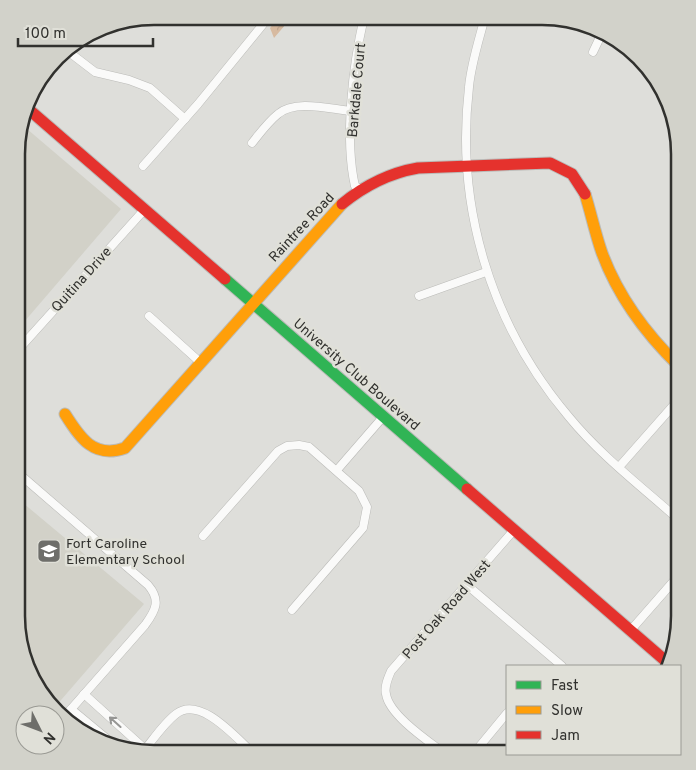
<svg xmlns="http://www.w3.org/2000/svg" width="696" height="770" font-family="Overpass,sans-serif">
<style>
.built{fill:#d2d1c8}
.forest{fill:url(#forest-crowns)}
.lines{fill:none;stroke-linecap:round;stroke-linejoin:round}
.street-casing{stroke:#bbbbb8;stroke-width:9}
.fast-casing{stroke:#bbbbb8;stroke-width:13}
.slow-casing{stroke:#bbbbb8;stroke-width:13}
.jam-casing{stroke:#bbbbb8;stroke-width:13}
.street{stroke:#fafaf9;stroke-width:8}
.fast{stroke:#30b455;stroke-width:11}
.slow{stroke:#ff9f0a;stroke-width:11}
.jam{stroke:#e5322d;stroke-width:11}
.oneway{stroke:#969694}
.labels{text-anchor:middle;stroke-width:5;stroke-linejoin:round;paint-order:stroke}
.street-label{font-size:14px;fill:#31312e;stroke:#e0e0d8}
.poi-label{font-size:14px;fill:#31312e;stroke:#e0e0d8;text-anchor:start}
.rim{fill:none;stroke:#31312e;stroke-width:2.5}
</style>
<defs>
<pattern id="forest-crowns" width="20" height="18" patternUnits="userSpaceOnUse" patternTransform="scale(1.25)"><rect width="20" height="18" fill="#d7baa0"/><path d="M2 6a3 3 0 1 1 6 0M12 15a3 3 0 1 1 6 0" fill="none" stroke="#b9a08a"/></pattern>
</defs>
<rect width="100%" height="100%" fill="#dededa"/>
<g class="built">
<path d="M20 123 121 209 18 329 19 128Z"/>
<path d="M17 498 144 604 55 707 39 692 17 625Z"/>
</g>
<path class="forest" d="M279 17H292L274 38 270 28Z"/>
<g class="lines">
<g class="street-casing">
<g id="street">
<path d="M485 17C479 40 471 64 469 87 455 207 491 325 569 417 601 456 642 487 679 520"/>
<path d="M65 49 95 72 129 80 150 88 185 119"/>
<path d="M593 52 602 33"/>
<path d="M252 143C260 133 268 122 278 114 295 99 330 109 351 111"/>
<path d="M143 166 198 104 269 17"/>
<path d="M361 189 355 186C344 138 353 65 364 17"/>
<path d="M419 296 486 272"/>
<path d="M149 316 201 363"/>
<path d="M18 350 145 209"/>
<path d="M619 467 679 399"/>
<path d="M337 470 383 417"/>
<path d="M17 472 148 585C161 600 156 610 145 625L65 716"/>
<path d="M203 536 278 451 287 446 299 445 309 447 359 491 367 507 363 528 292 610"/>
<path d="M467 585 562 666"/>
<path d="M630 631 679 575"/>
<path d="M84 694 145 749"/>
<path d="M71 709 112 743"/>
<path d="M142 753C153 740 163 724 176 714 200 695 236 738 253 753"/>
<path d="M444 753C428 741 389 715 386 694 384 687 388 678 391 671L514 530"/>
<path d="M474 753 507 713"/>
</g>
</g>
<g class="fast-casing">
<path id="fast" d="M225 279 467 489"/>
</g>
<g class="slow-casing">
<g id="slow">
<path d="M585 194C591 213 595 233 602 253 618 296 646 334 679 366"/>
<path d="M65 414C80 438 94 459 125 448L342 204"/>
</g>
</g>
<g class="jam-casing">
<g id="jam">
<path d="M26 107 225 279"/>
<path d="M342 204C364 186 389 173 418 168L550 163 572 174 585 194"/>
<path d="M467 489 668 663"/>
</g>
</g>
<use href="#street" class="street"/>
<use href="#fast" class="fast"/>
<use href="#slow" class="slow"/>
<use href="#jam" class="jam"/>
</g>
<defs><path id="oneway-shaft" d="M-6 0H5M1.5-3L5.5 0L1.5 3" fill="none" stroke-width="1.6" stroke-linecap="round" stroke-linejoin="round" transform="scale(1.25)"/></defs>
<use class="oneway" href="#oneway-shaft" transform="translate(115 722) rotate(-138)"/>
<defs>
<g id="school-square" transform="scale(1.25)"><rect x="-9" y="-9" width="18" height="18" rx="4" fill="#6e6e6a" stroke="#e0e0d8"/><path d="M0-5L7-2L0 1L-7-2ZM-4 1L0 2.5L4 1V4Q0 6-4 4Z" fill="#fff"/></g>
</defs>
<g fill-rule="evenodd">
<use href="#school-square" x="49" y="551"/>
</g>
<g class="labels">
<g class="street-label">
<text transform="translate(356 90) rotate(-85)" y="5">Barkdale Court</text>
<text transform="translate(301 227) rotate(-47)" y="5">Raintree Road</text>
<text transform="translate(81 279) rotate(-48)" y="5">Quitina Drive</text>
<text transform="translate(357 374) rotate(41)" y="5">University Club Boulevard</text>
<text transform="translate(446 609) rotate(-49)" y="5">Post Oak Road West</text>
</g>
<g class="poi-label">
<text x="66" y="548">Fort Caroline<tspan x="66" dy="16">Elementary School</tspan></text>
</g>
</g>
<path d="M0 0H696V770H0ZM154 25H542A129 129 0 0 1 671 154V616A129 129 0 0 1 542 745H154A129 129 0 0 1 25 616V154A129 129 0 0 1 154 25Z" fill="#d2d2ca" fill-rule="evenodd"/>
<path class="rim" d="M154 25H542A129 129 0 0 1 671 154V616A129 129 0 0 1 542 745H154A129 129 0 0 1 25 616V154A129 129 0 0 1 154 25Z"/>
<rect x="506" y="665" width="175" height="90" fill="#e0e0d8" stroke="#9a9a94"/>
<rect x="516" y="681" width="25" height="8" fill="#30b455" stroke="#9a9a94"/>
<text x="551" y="690" font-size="15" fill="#31312e">Fast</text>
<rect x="516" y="706" width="25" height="8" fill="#ff9f0a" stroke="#9a9a94"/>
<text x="551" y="715" font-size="15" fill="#31312e">Slow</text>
<rect x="516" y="731" width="25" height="8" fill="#e5322d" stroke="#9a9a94"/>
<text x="551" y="740" font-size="15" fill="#31312e">Jam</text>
<g transform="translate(40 730) rotate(132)"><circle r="24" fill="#e0e0d8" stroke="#9a9a94"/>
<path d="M0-4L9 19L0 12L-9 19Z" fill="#6e6e6a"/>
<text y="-8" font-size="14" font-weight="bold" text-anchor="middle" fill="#31312e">N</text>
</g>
<path d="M18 38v8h135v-8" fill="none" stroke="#31312e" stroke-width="2.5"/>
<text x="25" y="38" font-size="15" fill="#31312e" stroke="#e0e0d8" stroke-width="4" paint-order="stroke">100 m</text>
</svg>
